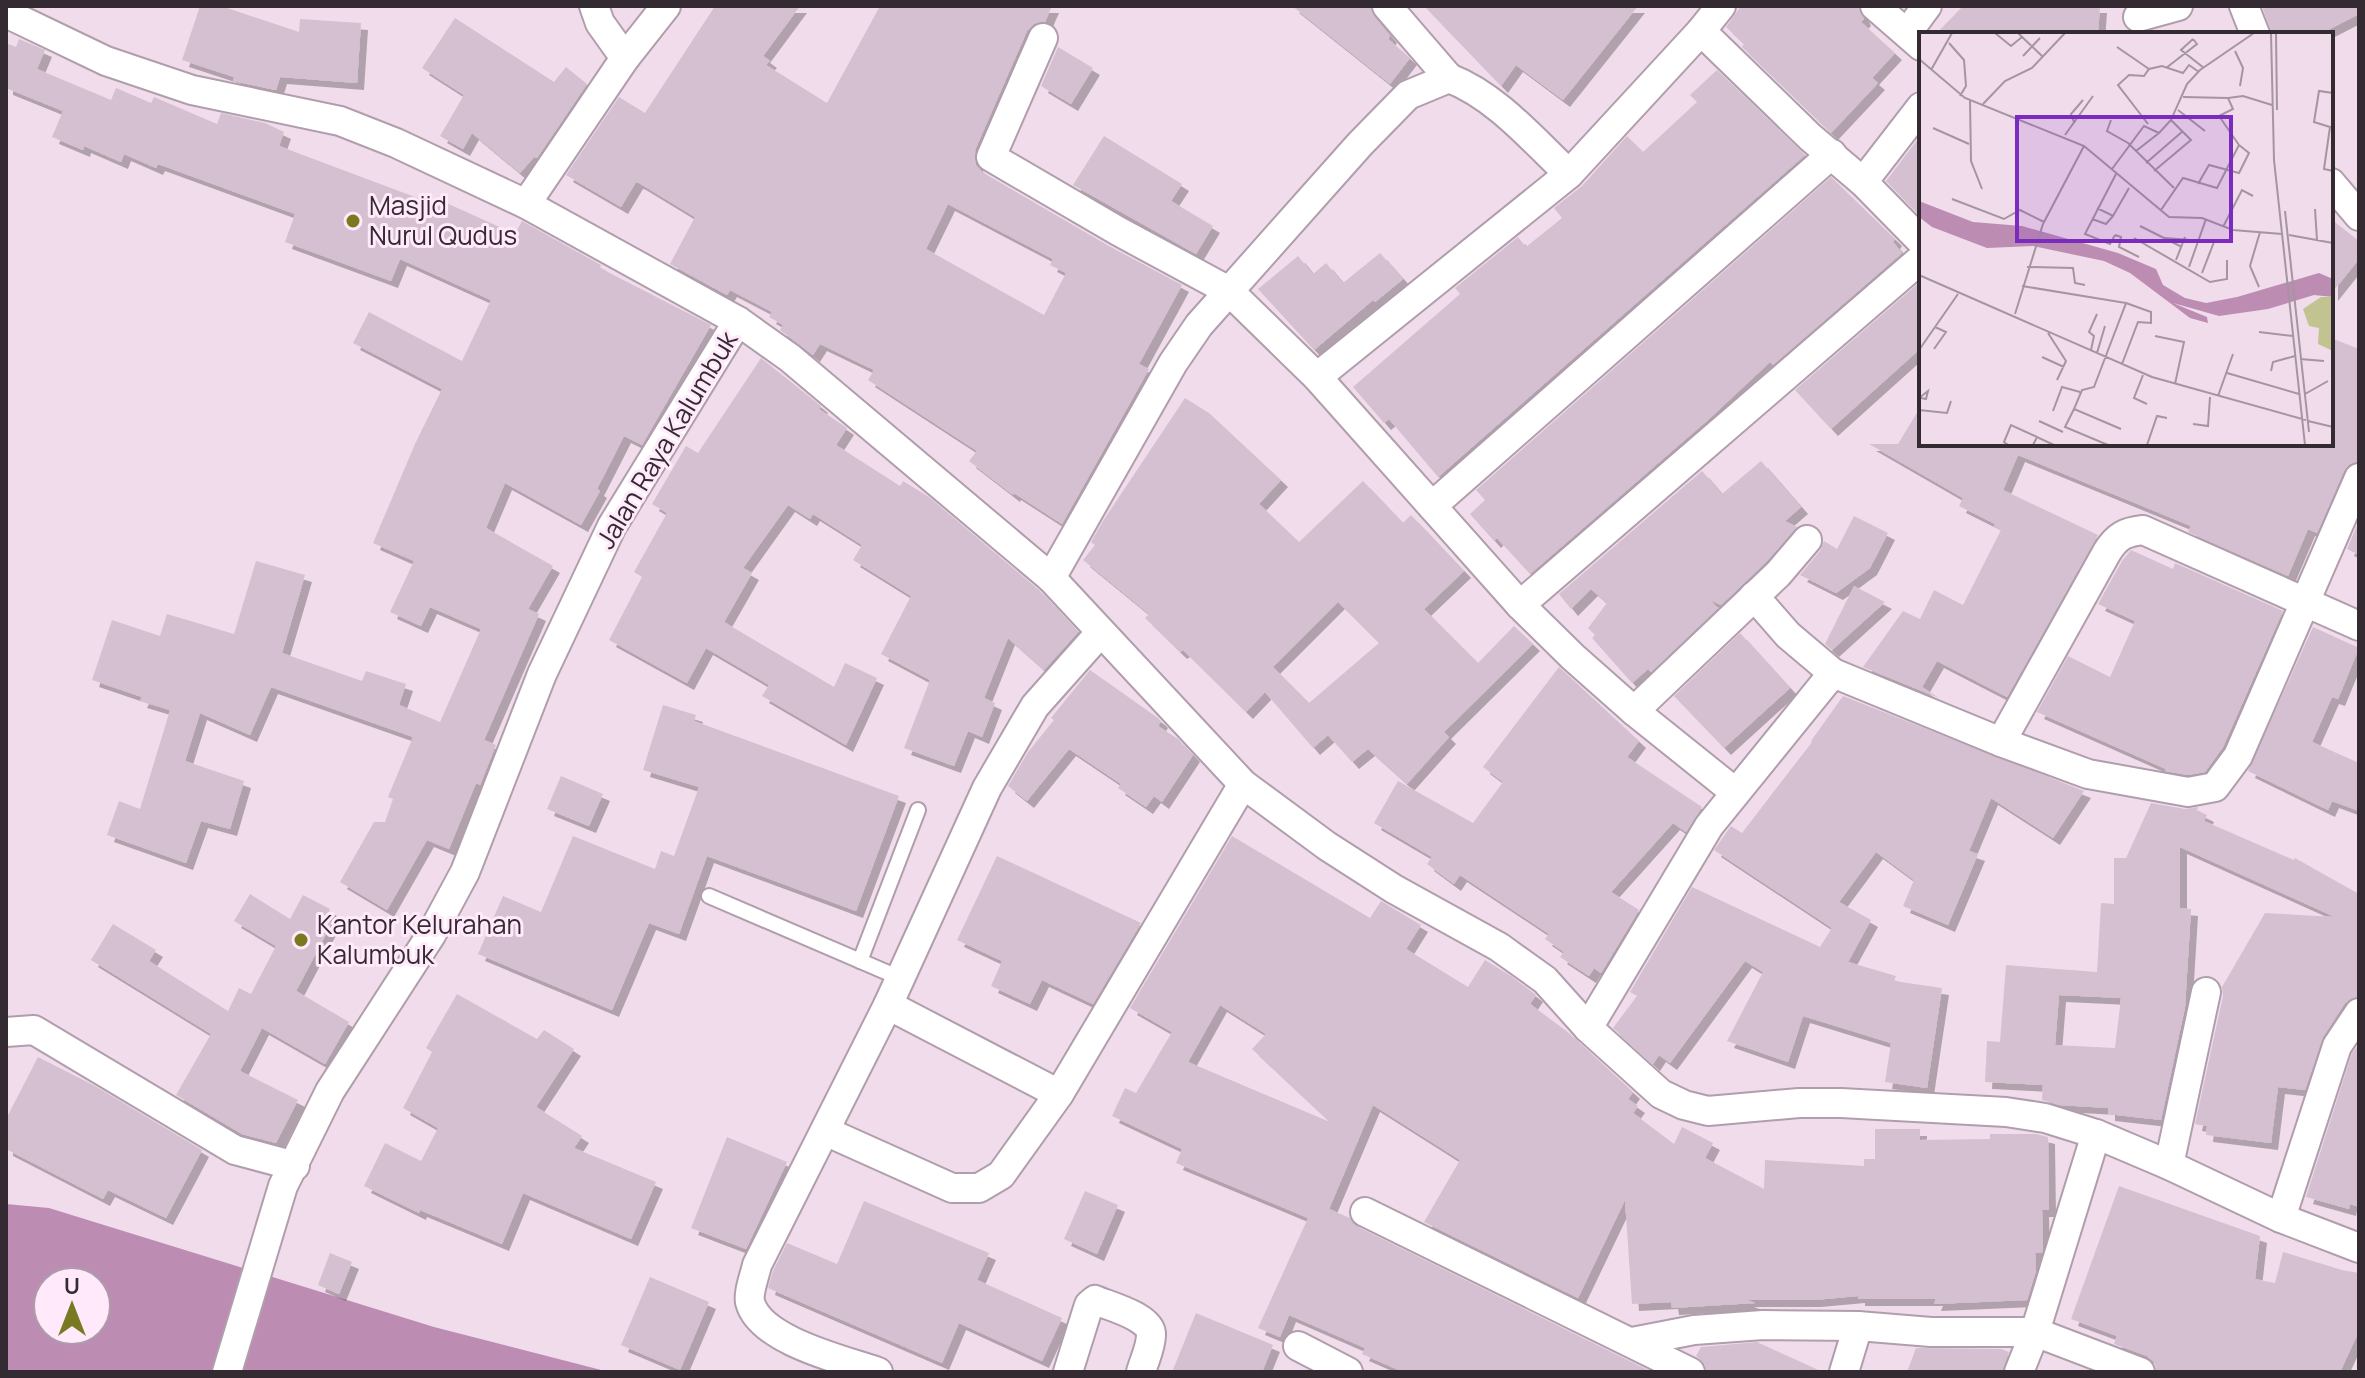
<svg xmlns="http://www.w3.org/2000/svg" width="2365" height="1378" font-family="Manrope,sans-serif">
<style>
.water{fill:#bd8cb3;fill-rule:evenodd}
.building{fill:#d4c0d0;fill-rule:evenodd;filter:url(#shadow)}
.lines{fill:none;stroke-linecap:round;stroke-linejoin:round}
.lane-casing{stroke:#b19ead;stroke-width:18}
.street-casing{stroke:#b19ead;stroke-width:32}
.lane{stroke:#fff;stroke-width:14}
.street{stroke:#fff;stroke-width:28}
.poi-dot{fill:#787920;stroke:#ffe9fa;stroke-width:3}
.labels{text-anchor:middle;stroke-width:6;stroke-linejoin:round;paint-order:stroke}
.poi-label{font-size:26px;fill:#332b31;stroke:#ffe9fa;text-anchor:start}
.street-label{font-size:26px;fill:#332b31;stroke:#ffe9fa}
.inset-road{fill:none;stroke:#a595a1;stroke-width:2}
.view{fill:#7b2cbf;fill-opacity:0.15;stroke:#7b2cbf;stroke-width:4}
.inset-edge{fill:none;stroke:#332b31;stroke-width:4}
</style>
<defs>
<filter id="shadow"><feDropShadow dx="7" dy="7" stdDeviation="0" flood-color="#0004"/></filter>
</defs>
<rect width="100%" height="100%" fill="#f1dcec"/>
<path class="water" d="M6 1204 49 1208 434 1327 609 1372H6ZM48 1282H96V1330H48Z"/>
<g class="building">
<path d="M200 6H221L299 32 300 19 361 23 357 83 280 77 276 90 233 81 234 77 182 60Z"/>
<path d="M715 6H800L763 56 770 61 766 65 827 103 880 6H1052L1045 22 1034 24 1027 31 975 150 976 165 982 172 1109 246 1182 285 1139 364 1149 369 1062 524 1014 493 1013 495 969 461 977 451 868 380 874 370 820 344 813 355 780 330 783 325 769 317 772 312 730 290 727 295 670 264 695 217 639 183 636 182 621 207 566 175 619 97 645 113ZM948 204 1053 259 1050 265 1066 273 1044 315 926 249Z"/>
<path d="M1292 6H1370L1374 16 1390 36 1388 39 1410 58 1390 84Z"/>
<path d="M1424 6H1638L1563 100 1516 65 1501 86Z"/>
<path d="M1741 6H1858L1864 19 1861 22 1895 53 1872 78 1878 83 1831 133 1742 47 1744 44 1726 27Z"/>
<path d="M1963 6H2100L2098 34H1936Z"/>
<path d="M2262 6H2359V14L2320 34H2272Z"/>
<path d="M455 18 554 82 566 67 587 84 537 158 534 157 520 173 472 133 463 149 440 136 464 95 422 68Z"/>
<path d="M19 39 45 50 37 69 111 100 116 88 151 103 154 97 217 124 221 113 265 123 284 132 279 146 439 206 442 201 515 234 522 221 601 265 600 268 711 325 642 445 624 436 597 489 600 491 581 525 505 483 486 528 553 566 528 609 539 614 484 740 496 745 480 785 476 783 449 849 427 840 387 910 340 882 374 822H385L393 799 388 797 413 737 271 687 250 735 200 713 185 761 244 781 230 829 201 821 186 863 107 835 119 801 140 809 170 710 140 701 142 697 92 680 112 620 160 636 167 614 234 634 256 561 305 575 282 653 362 681 366 671 406 684 399 705 440 722 481 629 430 607 421 626 390 612 414 561 373 543 415 444 442 389 353 343 369 312 462 361 491 300 400 259 391 281 285 242 295 214 158 164 156 168 124 154 121 162 84 146 83 150 52 137 63 111 6 88V43L16 47Z"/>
<path d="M1058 47 1093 68 1071 104 1041 86Z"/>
<path d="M1717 70 1805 155 1438 477 1389 419 1384 423 1353 387 1460 294 1455 288 1518 237 1526 247 1562 218 1554 208 1582 186 1627 136 1643 152 1697 102 1690 95Z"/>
<path d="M1921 135V209L1917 213 1886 181Z"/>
<path d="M1104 136 1182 184 1171 201 1213 226 1196 254 1073 185Z"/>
<path d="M1831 177 1895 239 1893 242 1902 253 1773 365 1770 362 1709 419 1530 574 1497 538 1494 541 1470 514 1485 500 1476 490Z"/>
<path d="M2331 219 2359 241V259L2331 294Z"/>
<path d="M1380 253 1403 279 1375 302 1373 300 1314 350 1258 289 1298 256 1313 274 1326 263 1343 283Z"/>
<path d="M1921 281V348L1831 429 1795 390Z"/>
<path d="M2331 338 2359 349V461L2350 464 2344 471 2317 533 2308 529 2288 576 2188 532 2191 526 2018 455 2003 490 2098 535 2007 697 1937 661 1922 687 1939 698 1863 667 1903 611 1920 619 1934 590 1963 605 2001 530 1994 526 1995 524 1959 506 1963 498 1869 444H1898L1921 406V444H2331Z"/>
<path d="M761 358 821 406 819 409 847 428 836 445 900 486 903 481 929 497 1039 590 1078 632 1044 670 1008 638 984 698 995 703 982 737 968 731 954 766 904 748 930 680 881 654 911 596 853 560 862 545 813 514 810 519 788 505 743 568 752 573 724 622 834 687 845 663 877 678 846 745 762 696 769 685 706 648 687 683 609 640 642 577 634 572 667 513 652 504 686 446 698 453Z"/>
<path d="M1185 398 1209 413 1281 480 1259 504 1299 542 1363 481 1403 523 1411 515 1464 571 1424 609 1478 663 1514 626 1533 644 1444 732 1449 737 1407 784 1368 749 1352 762 1328 735 1313 748 1265 692 1246 712 1183 650 1180 652 1145 618 1149 614 1083 560 1095 545 1091 542 1103 521ZM1338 602 1379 643 1309 703 1273 667Z"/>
<path d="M1761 461 1801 507 1785 521 1797 527 1766 562 1721 605 1710 600 1718 608 1651 672 1648 669 1632 683 1592 638 1595 635 1588 628 1607 603 1591 589 1571 609 1559 594 1702 471 1722 494Z"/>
<path d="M1854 516 1888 533 1870 568 1836 593 1800 575 1820 551 1824 541 1837 549Z"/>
<path d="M2359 521V555L2347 549Z"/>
<path d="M2131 550 2173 569 2175 563 2283 611 2223 747 2205 772 2188 775 2165 771 2166 769 2037 712 2068 656 2110 677 2135 621 2098 604 2122 561Z"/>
<path d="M1854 586 1885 602 1832 650 1825 644Z"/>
<path d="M2313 627 2359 648 2338 699 2332 697 2312 742 2359 763V811L2332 801 2328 810 2248 771Z"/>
<path d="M1740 633 1790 688 1724 748 1674 696Z"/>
<path d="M1559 667 1639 741 1627 757 1702 807 1686 832 1673 823 1611 892 1639 910 1601 973 1594 968 1589 976 1560 957 1564 952 1545 939 1549 934 1460 875 1454 884 1427 864 1432 857 1374 823 1398 781 1473 823 1503 782 1483 767Z"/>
<path d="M1090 670 1158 718 1161 721 1158 726 1178 739 1193 755 1162 802 1154 796 1146 807 1118 788 1121 784 1069 749 1027 801 1008 786 1028 752 1054 720 1051 718Z"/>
<path d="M1843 696 2084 791 2053 838 1991 798 1969 851 1978 854 1948 925 1903 906 1914 880 1876 852 1839 902 1871 920 1848 962 1896 976 1894 981 1942 988 1927 1088 1885 1082 1891 1043 1803 1016 1788 1062 1727 1041 1763 972 1745 961 1670 1063 1659 1055 1653 1064 1613 1028 1637 996 1630 992 1692 887 1820 947 1832 928 1714 850 1731 826 1742 833 1812 742 1811 741Z"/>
<path d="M663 705 696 715 694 721 899 796 856 911 707 856 679 934 649 923 612 1010 478 954 503 896 541 912 573 836 655 869 661 851 674 856 699 787 643 770Z"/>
<path d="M561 776 603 794 589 826 547 809Z"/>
<path d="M2151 803 2185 809 2198 807 2197 810 2207 815 2204 821 2294 860 2295 858 2359 894V996L2345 1003 2323 1037 2305 1090 2278 1087 2271 1143 2206 1135 2207 1126 2195 1124 2223 996 2222 987 2265 913 2335 917 2180 847V908L2191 909 2185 1007 2161 1120 2108 1114V1108L2059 1105 2042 1100 2043 1085 1985 1082 1987 1041 2000 1042 2006 965 2097 972 2101 903 2114 904V858H2126ZM2059 995 2121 998 2115 1048 2055 1045Z"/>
<path d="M1232 836 1370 918 1381 901 1421 925 1406 949 1468 987 1485 960 1511 976 1536 995 1530 1004 1569 1033 1633 1092 1628 1099 1638 1106 1633 1113 1674 1144 1682 1127 1713 1143 1705 1158 1764 1189 1765 1160 1864 1166V1159H1875V1129H1920V1140L1990 1139V1134H2036L2048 1137 2049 1210H2042L2043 1250 2042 1253H2035L2036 1271 2027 1300 1934 1304 1936 1299H1858V1296L1814 1300H1747L1755 1303 1672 1308 1671 1302 1632 1304 1625 1200 1578 1298 1424 1222 1460 1160 1373 1105 1329 1209 1350 1218 1358 1227 1652 1372H1403L1362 1354 1365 1348 1289 1315 1280 1337 1258 1328 1308 1218 1176 1163 1182 1149 1112 1116 1125 1088 1136 1093 1172 1032 1130 1008ZM1220 1005 1266 1034 1252 1049 1330 1122 1188 1062Z"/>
<path d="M997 856 1141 923 1093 1004 1042 980 1030 1004 991 986 1002 961 957 940Z"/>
<path d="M250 894 290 919 303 895 330 909 325 919 332 923 296 991 349 1022 325 1064 262 1028 240 1071 298 1100 276 1143 242 1134 176 1095 211 1034 91 960 113 924 156 950 149 961 228 1011 239 988 251 994 276 946 234 921Z"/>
<path d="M457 994 537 1039 544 1030 574 1049 536 1107 582 1136 574 1148 656 1182 631 1239 523 1193 502 1244 420 1210 419 1213 364 1186 385 1143 421 1161 438 1128 403 1108 432 1052 426 1048Z"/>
<path d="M2359 1044V1207L2350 1204 2349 1209 2306 1197 2352 1053Z"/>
<path d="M38 1057 95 1086 202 1150 166 1218 108 1190 103 1199 6 1149V1119Z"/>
<path d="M727 1137 787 1162 746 1249 691 1228Z"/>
<path d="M2119 1186 2260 1236 2255 1279 2275 1283 2283 1252 2342 1270 2359 1273V1331L2340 1372H2157L2154 1362 2147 1356 2114 1344 2117 1336 2071 1319Z"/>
<path d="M1085 1191 1118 1205 1097 1254 1064 1239Z"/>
<path d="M864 1201 989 1253 977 1280 1062 1318 1042 1361 959 1323 942 1363 768 1288 773 1271 787 1243 837 1264Z"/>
<path d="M330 1253 352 1262 339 1294 318 1285Z"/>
<path d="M650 1277 709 1302 680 1370 621 1345Z"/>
<path d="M1196 1313 1273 1345 1262 1372H1172Z"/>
<path d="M1757 1342 1823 1372H1707L1704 1363 1696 1356 1701 1347Z"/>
<path d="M1916 1348 2001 1349 2009 1352 2002 1372H1907Z"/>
</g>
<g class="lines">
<g class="lane-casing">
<g id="lane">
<path d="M709 896 900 978"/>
<path d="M860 961 918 810"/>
</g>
</g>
<g class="street-casing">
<g id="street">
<path d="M594 6 600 23 625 58"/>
<path d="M1387 6 1449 78"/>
<path d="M1875 6 1921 46"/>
<path d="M2244 6 2255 34"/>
<path d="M6 13 106 61 192 90 340 121 396 143 526 204 738 321 612 526 542 674 465 872 431 935 330 1091 283 1186 227 1372"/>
<path d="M2138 17 2178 6"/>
<path d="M1701 31 1810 137 1863 182 1921 241"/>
<path d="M1907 33 1927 6"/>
<path d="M1043 38 991 157 1118 231 1229 291 1317 377 1520 605 1573 657 1634 711 1735 792"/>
<path d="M1863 182 1921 107"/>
<path d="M2331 183 2359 216"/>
<path d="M526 204 625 58 666 6"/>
<path d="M738 321 790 358 1051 578 1243 784 1327 846 1394 889 1499 947 1545 980 1588 1028 1661 1094 1684 1105 1708 1111 1799 1103H1841L2006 1112 2045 1118 2096 1134 2169 1165 2281 1218 2359 1248"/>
<path d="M1317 377 1569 174"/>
<path d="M1432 506 1832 154"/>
<path d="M1051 578 1173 363 1199 325 1360 144 1408 95 1449 78C1496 96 1533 140 1569 174L1701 31 1721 6"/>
<path d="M1754 596 1788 635 1833 673"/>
<path d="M1520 605 1921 259"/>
<path d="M1634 711 1778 574 1807 540"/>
<path d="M2001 742 2107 552C2117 536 2125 532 2143 530L2359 626"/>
<path d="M888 1005 1059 1094 1243 784"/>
<path d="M1588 1028 1709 826 1833 673 2001 742 2088 774 2188 792 2215 787 2238 756 2359 478"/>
<path d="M6 1032 34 1030 235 1150 295 1166"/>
<path d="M825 1131 952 1188H979L1001 1175 1059 1094"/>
<path d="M2169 1165 2206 992"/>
<path d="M1365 1212 1690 1372"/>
<path d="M2281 1218 2337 1046 2359 1013"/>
<path d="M1632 1342 1694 1330 1763 1325 1858 1326 1931 1332H2035L2140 1372"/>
<path d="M1298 1346 1348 1372"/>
<path d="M878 1372C844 1360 760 1341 750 1302 748 1292 755 1275 757 1265L888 1005 987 788 1035 706 1100 633"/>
<path d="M1068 1372 1089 1305 1095 1300C1109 1306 1152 1317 1151 1335 1151 1347 1144 1361 1141 1372"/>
<path d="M1844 1372 1858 1326"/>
<path d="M2019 1372 2035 1332 2096 1134"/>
</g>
</g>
<use href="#lane" class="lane"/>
<use href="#street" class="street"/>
</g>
<g class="poi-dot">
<circle cx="353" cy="221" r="8"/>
<circle cx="301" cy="940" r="8"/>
</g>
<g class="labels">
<g class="poi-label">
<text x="369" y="215">Masjid<tspan x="369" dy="30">Nurul Qudus</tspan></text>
<text x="317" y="934">Kantor Kelurahan<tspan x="317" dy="30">Kalumbuk</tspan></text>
</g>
<g class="street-label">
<text transform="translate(667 440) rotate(-59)" y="9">Jalan Raya Kalumbuk</text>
</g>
</g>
<g transform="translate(1919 32)">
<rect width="414" height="414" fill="#f1dcec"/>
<path d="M402 265H414V319L399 312 400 296 390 294 384 277Z" fill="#c1c390"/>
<path d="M0 169 54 190 103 194 199 221 237 237 244 253 266 266 287 271 318 265 400 241 414 247V265L395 263 349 277 300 284 254 271 288 285 289 291 271 286 211 241 185 229 114 214 68 216 13 195 0 185Z" fill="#bd8cb3"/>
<path class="inset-road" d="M76 1 92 14 103 5M99 1 123 24M352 1 355 128 386 413M357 1 358 78M274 7 262 18 285 36M30 11 45 28 47 54 41 64M198 15 230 37M316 19 324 36 321 54M104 24 121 6M0 27 46 66 165 114 124 192 96 282M247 36 278 12 274 7M12 38 33 1M414 61 400 59 395 90 411 95 405 137 414 139M309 66 324 64 353 73M51 69 52 129 63 157M64 72 86 49 113 36 146 1M259 78 286 99M192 88 188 99 209 111 255 156M155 90 152 82 164 68M229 92 199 53 210 43 225 44 230 37 243 34 264 41 270 33 280 40M14 96 50 112M146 103 174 64M165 114 250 185 283 186 314 198 363 202M217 119 240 101M227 131 264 99M193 137 225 94 240 101 252 88 268 52 281 38 335 1M235 139 272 108 252 88M279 152 290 133 320 141 330 121 320 113M33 167 85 187 101 178 125 190M178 176 194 184 210 156M396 177 398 208M242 178 264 146 298 156 320 113 300 84 314 77 309 66 264 65M366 179 390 400M173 187 187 192 194 184M221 194 263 215M304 195 323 158 334 164M196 203 191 212 166 202 197 142M196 203 202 205 200 215 220 225M370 203 414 211M215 206 291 250 308 247V228M246 206 295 210 283 241M257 228 266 205M108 235 154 236 156 251 166 253M270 235 287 187M0 243 233 345 387 388M103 254 207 271 175 355 163 358 155 377 202 397M340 255 331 234 341 200M340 300 374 304M129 301 147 329 138 348M236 304 265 310 256 352M15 317 27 300 16 295M0 318 39 262M172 318 175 304 170 300 178 282M178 321 186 294M123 325 145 335M381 327 405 329M203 332 219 290 232 291V280L207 271M352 339 354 330 376 324M308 341 380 362M224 343 215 366 228 372M386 362 409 349M299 364 314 322M0 366 9 359 7 367 2 366M155 377 146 395 189 413M0 378 28 381 32 369M134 379 143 355 161 360M120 389 144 400M389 389 414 395M274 392 289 394 291 365M89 413 85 410 92 393 118 405M114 413 118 405 135 413M228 413 238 384 248 386"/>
<path class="view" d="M98 85H312V209H98Z"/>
<rect width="414" height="414" class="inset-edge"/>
</g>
<rect width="2365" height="1378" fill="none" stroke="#332b31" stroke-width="16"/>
<g transform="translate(72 1306)"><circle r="38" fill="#ffe9fa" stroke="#ad9daa" stroke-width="2"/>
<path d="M0-6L14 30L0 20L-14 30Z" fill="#787920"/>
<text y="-12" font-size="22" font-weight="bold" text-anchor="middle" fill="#332b31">U</text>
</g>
</svg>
